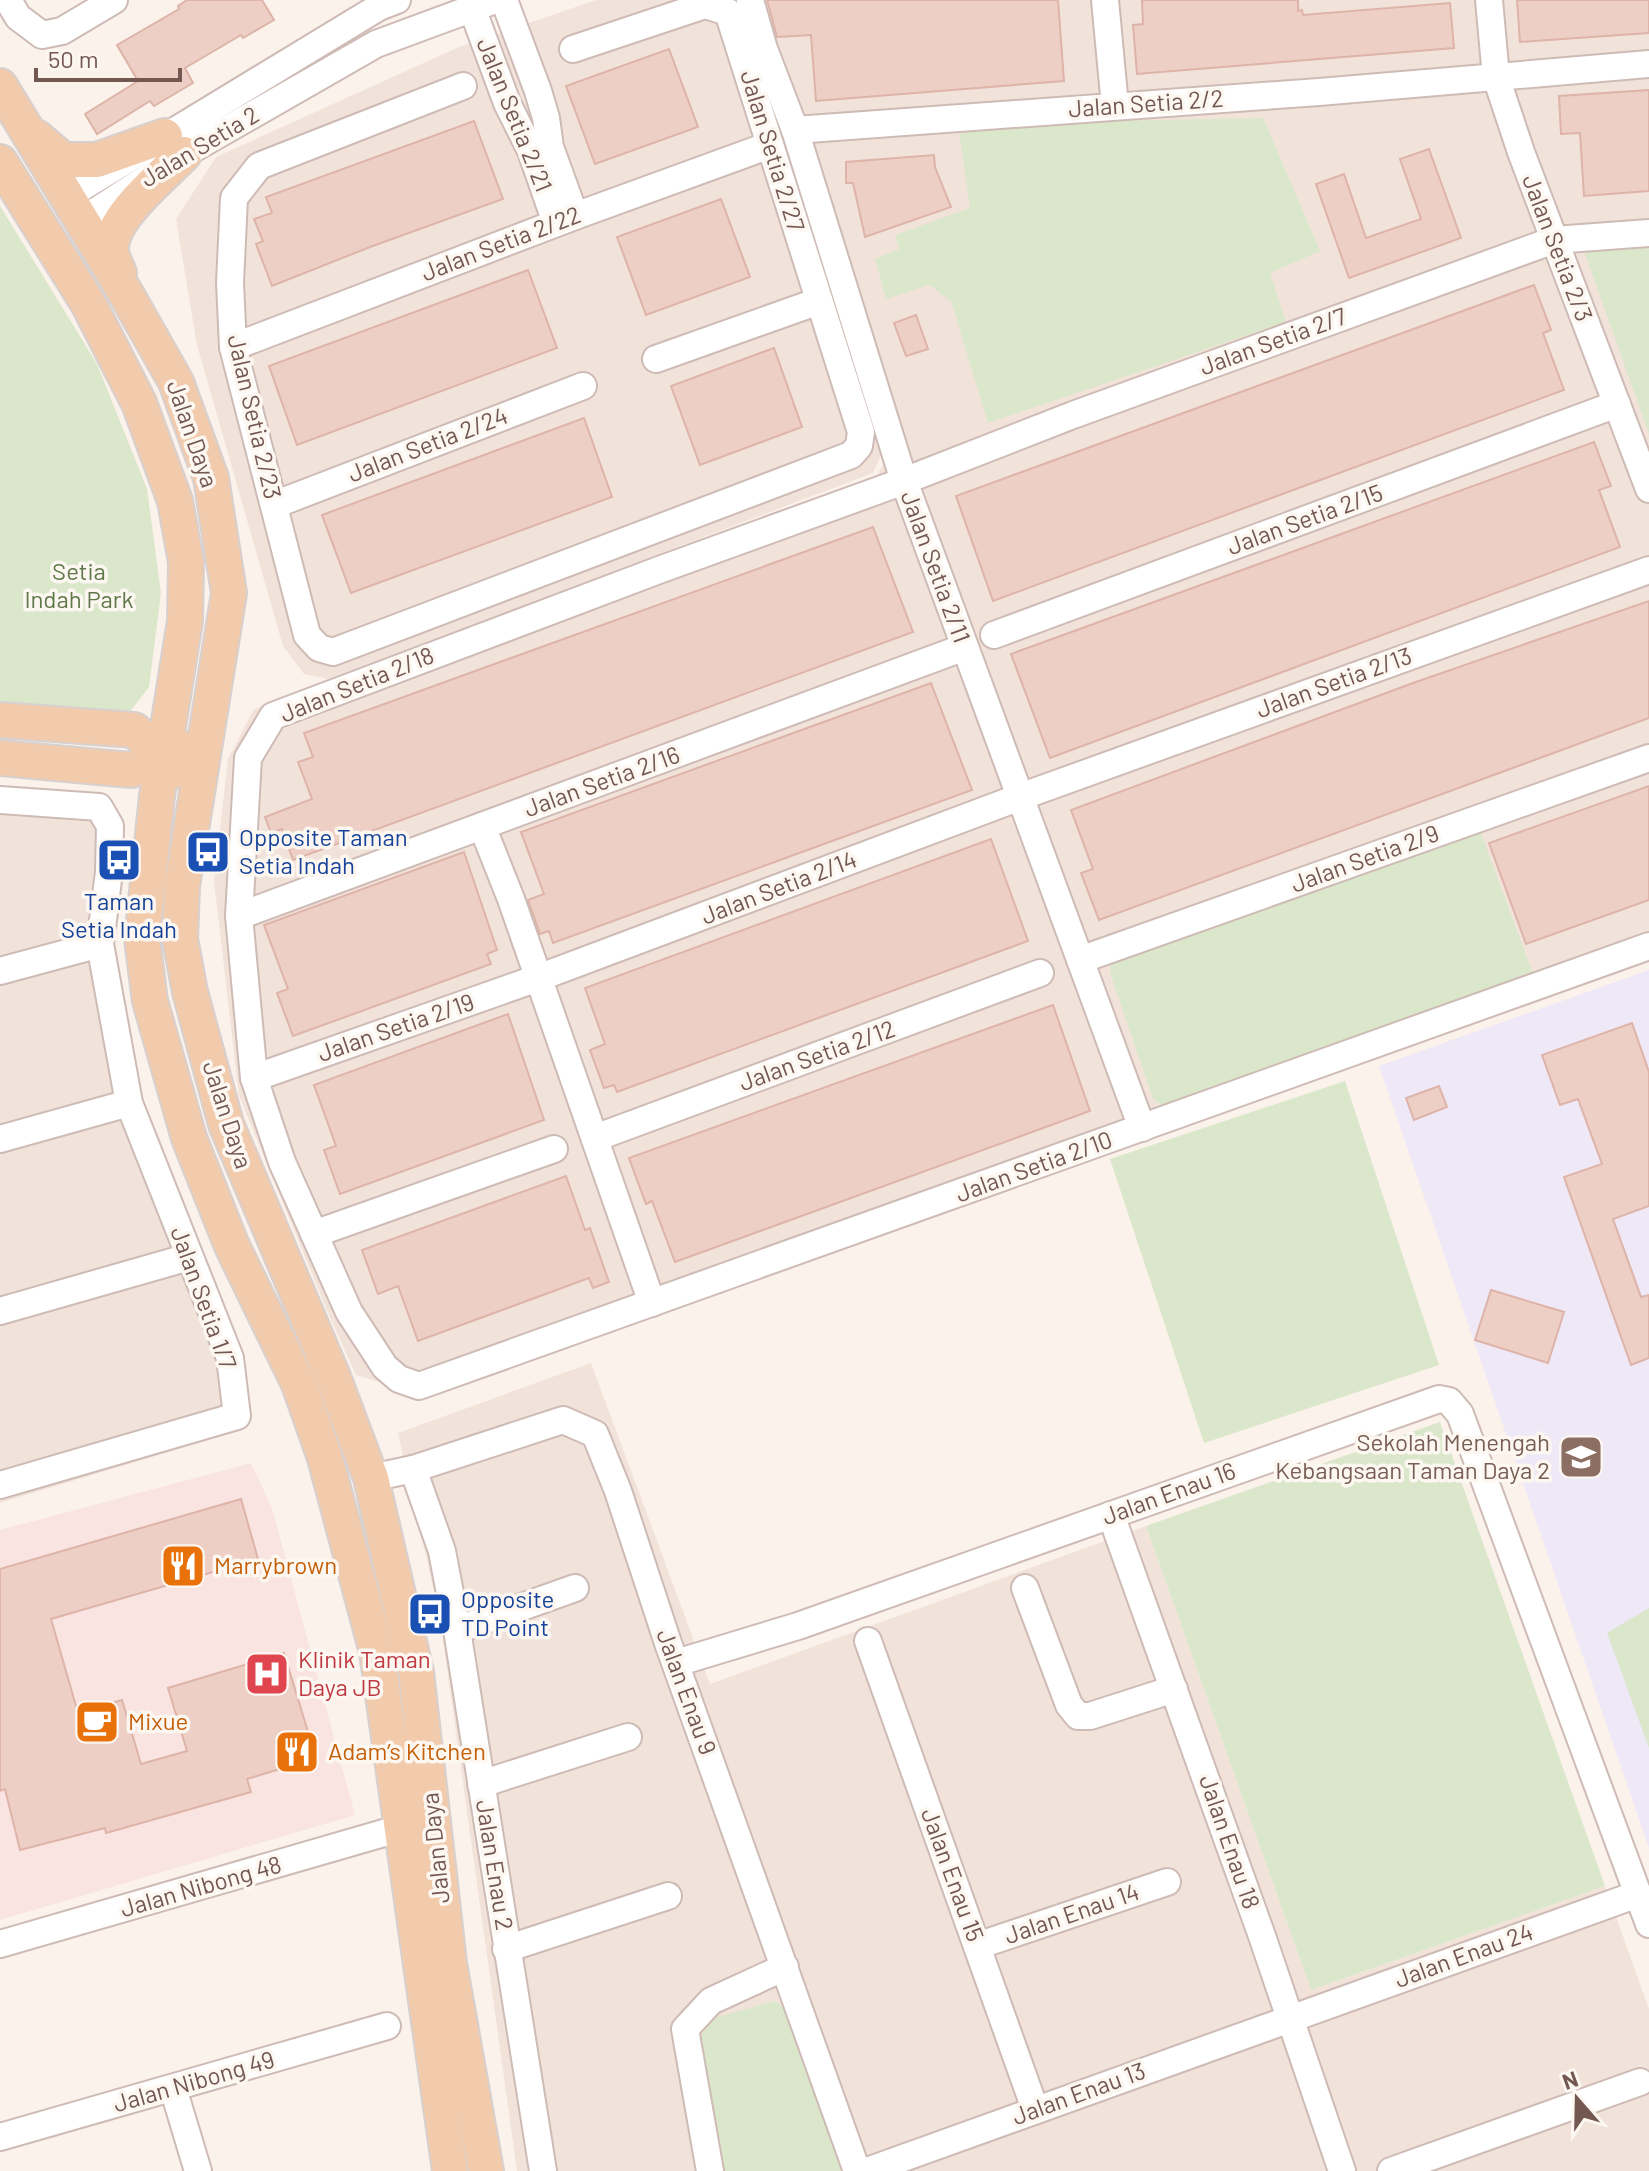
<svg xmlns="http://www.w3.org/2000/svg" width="1649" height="2171" font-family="Barlow,sans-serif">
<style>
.residential{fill:#f2e3da}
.commercial{fill:#f9e4e1}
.education{fill:#efe8f7}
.green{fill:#dbe7cb}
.building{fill:#edcfc6;stroke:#deb3a8;stroke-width:2}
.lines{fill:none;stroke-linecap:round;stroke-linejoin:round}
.minor-casing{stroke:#cebbb5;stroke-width:30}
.major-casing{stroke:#d8d0ce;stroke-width:38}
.minor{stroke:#fff;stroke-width:26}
.major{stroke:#f1cbac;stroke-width:34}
.labels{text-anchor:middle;stroke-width:7;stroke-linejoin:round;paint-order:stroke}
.street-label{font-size:24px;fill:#735751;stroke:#fdf7f2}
.park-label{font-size:24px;fill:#5f784a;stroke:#fdf7f2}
.transit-label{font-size:24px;fill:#164399;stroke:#fdf7f2;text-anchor:start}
.education-label{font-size:24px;fill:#785e54;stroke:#fdf7f2;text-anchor:end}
.food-label{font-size:24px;fill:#c56008;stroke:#fdf7f2;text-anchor:start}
.health-label{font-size:24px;fill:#be3a42;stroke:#fdf7f2;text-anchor:start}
</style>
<rect width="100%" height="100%" fill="#fbf2eb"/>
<g class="residential">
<path d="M596 0H730L735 3 734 0H1649V958L420 1395 356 1375 328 1313 239 1096 214 881 228 759 254 709 874 482 889 453 759 76 883 451 873 473 328 679 304 674 283 646 197 345 176 219 216 157 459 47Z"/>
<path d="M0 790 106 796 124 822 111 943 141 1102 241 1356 247 1428 0 1503Z"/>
<path d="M591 1363 710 1684 1146 1526 1311 1990 1605 1886 1649 2009V2171H517L440 1618 398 1433Z"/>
</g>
<path class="commercial" d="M251 1463 272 1508 355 1815 0 1920V1530Z"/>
<path class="education" d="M1649 970V1848L1379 1066Z"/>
<g class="green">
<path d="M1263 118 1320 251 1270 273 1286 322 988 423 951 301 929 285 886 299 875 259 899 249 895 235 970 208 958 124Z"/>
<path d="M0 206 97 364 147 489 161 593 149 687 128 714 0 709Z"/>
<path d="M1649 244V434L1583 248Z"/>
<path d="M1479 828 1533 974 1166 1108 1153 1099 1111 976 1110 965 1117 958Z"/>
<path d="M1345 1081 1439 1365 1204 1443 1110 1159Z"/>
<path d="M1440 1422 1605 1886 1311 1990 1146 1526Z"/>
<path d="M1649 1608V1748L1607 1633Z"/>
<path d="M776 2001 785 2010 841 2171H724L701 2036 713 2018Z"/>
</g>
<g class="building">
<path d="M187 0H262L274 20 243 38 241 35 185 68 193 83 154 106 150 101 97 134 85 114 138 81 117 45 179 9 178 6Z"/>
<path d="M767 0H1058L1064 81 816 101 811 35 777 37Z"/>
<path d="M1142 0H1298V11L1302 10 1303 15 1450 3 1454 48 1137 74 1133 25 1143 24Z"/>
<path d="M1517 0H1649V33L1520 42Z"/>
<path d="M669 49 698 127 595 164 566 86Z"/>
<path d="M1649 90V191L1584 196 1580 133 1561 134 1559 96Z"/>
<path d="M474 121 503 199 370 247 272 286 256 244 263 241 254 219 272 213 266 197Z"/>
<path d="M1429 149 1461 238 1349 278 1316 184 1344 174 1366 238 1421 219 1400 159Z"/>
<path d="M934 155 935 167 951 207 865 237 853 183H846V162Z"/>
<path d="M721 199 750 277 646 315 617 237Z"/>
<path d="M528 270 557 348 297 445 269 366Z"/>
<path d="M1534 285 1551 330 1543 333 1564 390 993 601 956 496Z"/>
<path d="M916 315 928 349 906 356 894 323Z"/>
<path d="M774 348 802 427 700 465 671 386Z"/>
<path d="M584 418 612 497 351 593 322 515Z"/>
<path d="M1594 442 1611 486 1599 490 1620 547 1050 758 1011 654Z"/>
<path d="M873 527 913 632 293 860 282 829 271 833 265 817 312 799 298 762 313 757 304 733Z"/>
<path d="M1649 601V718L1099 920 1081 873 1093 869 1071 810 1413 683Z"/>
<path d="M931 683 972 790 553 943 549 931 540 934 528 900 544 894 521 832Z"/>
<path d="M1649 786V900L1526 944 1489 843Z"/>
<path d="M991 839 1028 941 617 1092 614 1085 604 1088 590 1050 605 1044 585 988Z"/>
<path d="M464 852 497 950 487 954 491 964 293 1036 277 993 288 989 264 925Z"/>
<path d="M1053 1005 1090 1111 675 1262 652 1201 646 1204 629 1158Z"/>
<path d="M508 1014 544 1120 340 1194 324 1150 336 1146 314 1085Z"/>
<path d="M1632 1023 1649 1072V1206L1613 1219 1641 1297 1649 1295V1358L1631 1365 1564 1177 1602 1164 1578 1099 1560 1105 1542 1055Z"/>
<path d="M1439 1086 1447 1107 1414 1120 1406 1098Z"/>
<path d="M566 1176 585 1230 590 1228 609 1282 593 1288 589 1278 418 1341 398 1286 378 1294 362 1250Z"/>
<path d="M1491 1290 1564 1312 1548 1363 1475 1340Z"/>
<path d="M241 1499 258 1559 51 1619 78 1713 122 1700 141 1764 187 1751 168 1688 284 1653 316 1758 247 1779 251 1792 106 1833 105 1828 20 1850 5 1789 0 1791V1569Z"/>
</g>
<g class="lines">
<g class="minor-casing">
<g id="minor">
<path d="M8 0 18 17 42 35 62 31 114 0"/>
<path d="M478 0 472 8 507 103 531 151 556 223"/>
<path d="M504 0 538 91 546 118 550 147 575 216"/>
<path d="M750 0 764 49 795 130 904 481 1142 1128"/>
<path d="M1105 0 1115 106"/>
<path d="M1489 0 1496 77 1521 152 1649 489"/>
<path d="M463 86 259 166 234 198 230 283 233 347 307 635 319 648 333 652 851 455 859 446 861 432 728 12 705 5 573 49"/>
<path d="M795 130 1319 92 1649 64"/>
<path d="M66 197 379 7 397 0"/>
<path d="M81 221 184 154 376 44 495 0"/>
<path d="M1649 233 1554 240 1073 415 904 481 659 570 273 716 248 758 239 916 254 1078 282 1162 349 1312 385 1367 399 1379 419 1386 1649 946"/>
<path d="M233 347 575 216 770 145"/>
<path d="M656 359 819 301"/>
<path d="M274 505 583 386"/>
<path d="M994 635 1617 404"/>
<path d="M0 800 99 807 110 826 109 872 100 944 129 1103 230 1358 237 1416 0 1485"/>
<path d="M482 826 511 899 652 1303"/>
<path d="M239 916 965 647"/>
<path d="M1080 960 1649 758"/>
<path d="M0 971 100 944"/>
<path d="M254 1078 538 978 1020 797 1649 570"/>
<path d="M595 1138 1040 973"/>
<path d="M0 1139 129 1103"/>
<path d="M314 1234 554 1149"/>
<path d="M0 1311 189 1257"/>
<path d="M413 1469 442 1551 457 1630 543 2171"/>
<path d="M371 1478 413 1469 563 1420 595 1434 618 1491 668 1643 857 2171"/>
<path d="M1111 1515 1262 1936 1342 2171"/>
<path d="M1025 1588 1069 1705 1078 1716H1090L1174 1689"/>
<path d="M457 1630 575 1588"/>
<path d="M868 1641 1035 2109"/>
<path d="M676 1663 798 1626 1439 1399 1449 1401 1460 1414 1649 1924"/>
<path d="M481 1784 628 1737"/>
<path d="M0 1944 401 1828"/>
<path d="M977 1946 1167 1882"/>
<path d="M506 1949 668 1896"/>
<path d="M173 2088 198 2171"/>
<path d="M0 2137 387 2026"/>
<path d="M710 2171 685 2029 711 2001 785 1967"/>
<path d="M867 2171 1638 1894"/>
<path d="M1391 2171 1640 2082"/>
</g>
</g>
<g class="major-casing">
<g id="major">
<path d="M0 86 125 292 176 382 211 478 229 593 182 886 180 939 190 992 226 1124 333 1377 371 1478 416 1672 449 1963 486 2171"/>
<path d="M36 137 63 160H97L165 136"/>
<path d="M0 162 89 305 139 403 175 501 186 562 185 621 157 796 142 939 150 1001 189 1138 232 1246 299 1384 325 1458 377 1652 450 2171"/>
<path d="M119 273C116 266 111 256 111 249 111 217 163 176 184 154"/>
<path d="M0 720 134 730 163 756 173 771"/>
<path d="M0 758 131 770 163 756 177 746"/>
</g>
</g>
<use href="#minor" class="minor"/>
<use href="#major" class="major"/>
</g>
<defs>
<g id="bus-square" transform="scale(2.3)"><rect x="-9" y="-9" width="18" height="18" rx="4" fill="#1a4fb4" stroke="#fdf7f2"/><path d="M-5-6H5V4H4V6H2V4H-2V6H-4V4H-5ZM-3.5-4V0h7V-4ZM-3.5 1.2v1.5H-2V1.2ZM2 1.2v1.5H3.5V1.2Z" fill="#fff"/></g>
<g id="school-square" transform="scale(2.3)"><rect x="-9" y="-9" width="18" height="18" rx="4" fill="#8d6e63" stroke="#fdf7f2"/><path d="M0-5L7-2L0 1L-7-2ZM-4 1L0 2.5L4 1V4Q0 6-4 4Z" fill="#fff"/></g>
<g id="restaurant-square" transform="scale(2.3)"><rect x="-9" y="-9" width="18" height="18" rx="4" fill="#e8710a" stroke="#fdf7f2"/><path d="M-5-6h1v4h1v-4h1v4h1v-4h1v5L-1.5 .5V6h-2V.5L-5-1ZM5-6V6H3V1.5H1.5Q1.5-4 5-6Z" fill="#fff"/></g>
<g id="hospital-square" transform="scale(2.3)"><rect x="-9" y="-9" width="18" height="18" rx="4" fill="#e0444e" stroke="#fdf7f2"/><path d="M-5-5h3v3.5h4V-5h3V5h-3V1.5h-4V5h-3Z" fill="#fff"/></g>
<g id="cafe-square" transform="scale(2.3)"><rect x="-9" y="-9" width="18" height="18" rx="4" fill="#e8710a" stroke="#fdf7f2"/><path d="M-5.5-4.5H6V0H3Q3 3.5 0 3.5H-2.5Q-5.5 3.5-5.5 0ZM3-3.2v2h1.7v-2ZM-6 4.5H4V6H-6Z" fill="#fff"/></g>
</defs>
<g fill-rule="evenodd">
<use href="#bus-square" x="208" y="852"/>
<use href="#bus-square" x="119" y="860"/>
<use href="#school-square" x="1581" y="1457"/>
<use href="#restaurant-square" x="183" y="1566"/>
<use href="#bus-square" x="430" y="1614"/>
<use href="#hospital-square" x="267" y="1674"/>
<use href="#cafe-square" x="97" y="1722"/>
<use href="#restaurant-square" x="297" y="1752"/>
</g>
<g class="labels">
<g class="street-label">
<text transform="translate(1146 104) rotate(-4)" y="8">Jalan Setia 2/2</text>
<text transform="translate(514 115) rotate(68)" y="8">Jalan Setia 2/21</text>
<text transform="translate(200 147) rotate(-31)" y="8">Jalan Setia 2</text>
<text transform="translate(772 151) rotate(73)" y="8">Jalan Setia 2/27</text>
<text transform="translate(501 244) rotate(-21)" y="8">Jalan Setia 2/22</text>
<text transform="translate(1557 248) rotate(69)" y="8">Jalan Setia 2/3</text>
<text transform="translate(1273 342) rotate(-20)" y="8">Jalan Setia 2/7</text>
<text transform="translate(254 417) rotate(77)" y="8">Jalan Setia 2/23</text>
<text transform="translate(192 434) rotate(71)" y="8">Jalan Daya</text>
<text transform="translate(428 445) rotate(-21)" y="8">Jalan Setia 2/24</text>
<text transform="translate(1305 520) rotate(-20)" y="8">Jalan Setia 2/15</text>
<text transform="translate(935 567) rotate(70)" y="8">Jalan Setia 2/11</text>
<text transform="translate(1334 683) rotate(-20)" y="8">Jalan Setia 2/13</text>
<text transform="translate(357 685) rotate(-22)" y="8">Jalan Setia 2/18</text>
<text transform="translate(602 782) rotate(-20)" y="8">Jalan Setia 2/16</text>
<text transform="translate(1365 859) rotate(-20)" y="8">Jalan Setia 2/9</text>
<text transform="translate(779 888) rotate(-21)" y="8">Jalan Setia 2/14</text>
<text transform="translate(396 1028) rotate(-19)" y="8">Jalan Setia 2/19</text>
<text transform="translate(817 1056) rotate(-20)" y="8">Jalan Setia 2/12</text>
<text transform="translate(227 1115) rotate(72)" y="8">Jalan Daya</text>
<text transform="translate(1034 1167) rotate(-20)" y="8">Jalan Setia 2/10</text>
<text transform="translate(203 1298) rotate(70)" y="8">Jalan Setia 1/7</text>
<text transform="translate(1169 1494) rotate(-20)" y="8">Jalan Enau 16</text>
<text transform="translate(686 1692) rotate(70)" y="8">Jalan Enau 9</text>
<text transform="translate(1229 1842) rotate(71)" y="8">Jalan Enau 18</text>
<text transform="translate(436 1848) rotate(-96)" y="8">Jalan Daya</text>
<text transform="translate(494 1865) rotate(81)" y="8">Jalan Enau 2</text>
<text transform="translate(952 1875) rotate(70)" y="8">Jalan Enau 15</text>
<text transform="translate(201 1887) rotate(-16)" y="8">Jalan Nibong 48</text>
<text transform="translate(1072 1914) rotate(-19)" y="8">Jalan Enau 14</text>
<text transform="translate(1464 1956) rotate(-20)" y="8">Jalan Enau 24</text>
<text transform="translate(194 2082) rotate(-16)" y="8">Jalan Nibong 49</text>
<text transform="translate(1079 2094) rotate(-20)" y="8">Jalan Enau 13</text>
</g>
<g class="park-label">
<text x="79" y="580">Setia<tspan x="79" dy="28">Indah Park</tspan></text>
</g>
<g class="transit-label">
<text x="239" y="846">Opposite Taman<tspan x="239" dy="28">Setia Indah</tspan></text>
<text x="119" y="910" text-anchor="middle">Taman<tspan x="119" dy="28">Setia Indah</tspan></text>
<text x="461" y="1608">Opposite<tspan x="461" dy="28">TD Point</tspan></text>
</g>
<g class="education-label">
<text x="1550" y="1451">Sekolah Menengah<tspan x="1550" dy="28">Kebangsaan Taman Daya 2</tspan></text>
</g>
<g class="food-label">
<text x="214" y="1574">Marrybrown</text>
<text x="128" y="1730">Mixue</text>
<text x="328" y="1760">Adam’s Kitchen</text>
</g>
<g class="health-label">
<text x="298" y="1668">Klinik Taman<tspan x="298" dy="28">Daya JB</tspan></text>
</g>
</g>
<g transform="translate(1577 2099) rotate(340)" stroke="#fdf7f2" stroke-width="6" paint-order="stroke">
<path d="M0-6L14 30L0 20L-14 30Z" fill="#735751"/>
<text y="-12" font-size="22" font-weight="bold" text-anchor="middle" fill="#735751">N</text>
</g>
<path d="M36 68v12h144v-12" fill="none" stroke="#735751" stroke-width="4"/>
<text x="48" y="68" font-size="24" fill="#735751" stroke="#fdf7f2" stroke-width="6" paint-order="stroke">50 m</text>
</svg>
